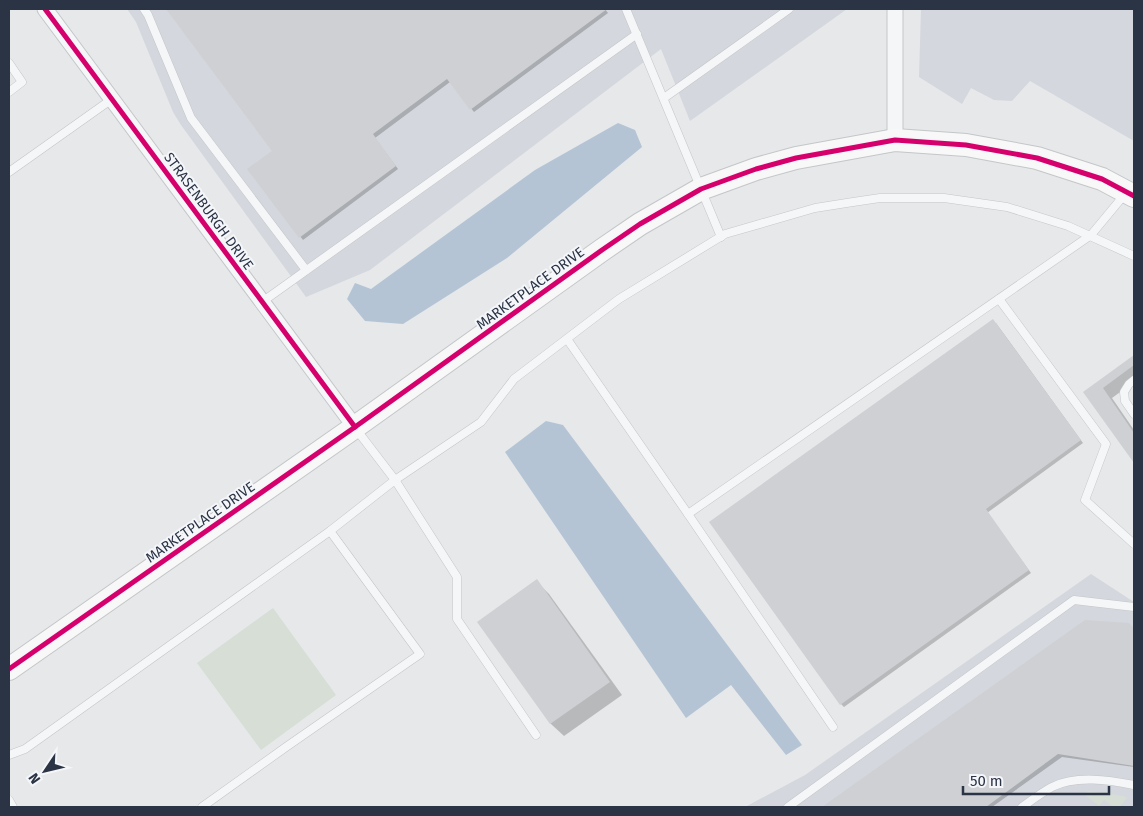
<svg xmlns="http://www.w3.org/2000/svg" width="1143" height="816" font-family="'Fira Sans',sans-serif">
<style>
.built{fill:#d4d7dd}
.green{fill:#d6ded6}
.water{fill:#b4c4d5}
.shadow{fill:#0003}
.building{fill:#ced0d3}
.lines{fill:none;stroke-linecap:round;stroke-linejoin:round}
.lane-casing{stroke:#c4c6c8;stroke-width:9}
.street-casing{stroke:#c4c6c8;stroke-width:17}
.secondary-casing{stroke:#c4c6c8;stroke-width:24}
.lane{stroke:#f5f6f7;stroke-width:8}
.street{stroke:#f5f6f7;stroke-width:15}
.secondary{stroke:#f8f8f8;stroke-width:22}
.cycleway-casing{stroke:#f4f6f9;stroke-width:8}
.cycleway{stroke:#d6006c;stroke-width:5}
.labels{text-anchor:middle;stroke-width:4;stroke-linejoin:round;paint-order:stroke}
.street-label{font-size:14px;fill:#2b3445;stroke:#f4f6f9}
</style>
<rect width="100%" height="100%" fill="#e6e8ea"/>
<g class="built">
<path d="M127 9H847L690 121 661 49 370 270 306 297 181 125 173 112 136 22Z"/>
<path d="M921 9H1134V141L1030 81 1012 101 994 100 971 88 962 104 919 77Z"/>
<path d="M1091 574 1134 602V807H745L805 775Z"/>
</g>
<g class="green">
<path d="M273 608 336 695 261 750 197 663Z"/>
<path d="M1088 791 1124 796 1127 798 1120 807H1113L1104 800 1099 806 1085 795V793Z"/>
</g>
<g class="water">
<path d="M618 123 635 130 642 147 507 258 403 324 365 321 347 299 355 283 371 289 535 170Z"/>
<path d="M546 421 563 425 802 745 786 755 731 685 686 718 505 452Z"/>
</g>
<g class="shadow">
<path d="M167 9H605L608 13 474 112 450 82 375 138 398 169 303 240 249 169 273 151Z"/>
<path d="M996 323 1083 443 987 513 1031 573 844 707 841 704Z"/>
<path d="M1134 356V382L1112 398 1134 430V461L1085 392Z"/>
<path d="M536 581 549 594 622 695 564 736 551 724 479 622Z"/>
<path d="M1085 621 1129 625 1134 629V767L1062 757 992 807H824Z"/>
</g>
<g class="building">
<path d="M166 9H607L470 110 447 79 373 134 396 166 299 238 247 169 272 151Z"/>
<path d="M993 319 1081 440 986 509 1029 570 840 705 709 522Z"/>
<path d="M1134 355V365L1103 388 1134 433V463L1083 392Z"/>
<path d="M537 579 610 682 550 724 477 622Z"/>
<path d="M1085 620 1129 623 1134 628V766L1058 754 986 807H822Z"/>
</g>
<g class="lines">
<g class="lane-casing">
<g id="lane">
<path d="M144 9 148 15 191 118 306 270"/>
<path d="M626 9 721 237"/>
<path d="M9 63 22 82 9 92"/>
<path d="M664 98 789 9"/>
<path d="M9 172 112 99"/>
<path d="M999 299 1106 444 1085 500 1134 544"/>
<path d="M262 302 637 34"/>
<path d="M567 339 688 514"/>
<path d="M1134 380 1129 384 1124 392 1125 401 1134 414"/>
<path d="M356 429 395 480 457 577V619L536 735"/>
<path d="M833 727 688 514 1091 235 1125 194"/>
<path d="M9 755 25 749 330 531 395 480 481 422 514 379 619 299 725 234 815 208 853 202 880 198H944L1007 207 1068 226 1134 256"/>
<path d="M9 800 13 807"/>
<path d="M202 807 286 747 420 654 330 531"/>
<path d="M788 807 1074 600 1134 607"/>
<path d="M1022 807C1032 800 1041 793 1052 787 1076 775 1109 780 1134 785"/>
</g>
</g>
<g class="street-casing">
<g id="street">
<path d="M45 9 355 427"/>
<path d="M895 9V140"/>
</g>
</g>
<g class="secondary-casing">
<path id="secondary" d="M9 669 355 427 602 250 640 224 701 189 756 169 796 158 895 140 966 145 1037 158 1102 179 1134 196"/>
</g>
<use href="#lane" class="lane"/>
<use href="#street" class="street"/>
<use href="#secondary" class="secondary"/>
<g class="cycleway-casing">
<g id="cycleway">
<path d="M45 9 355 427"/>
<path d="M9 669 355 427 602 250 640 224 701 189 756 169 796 158 895 140 966 145 1037 158 1102 179 1134 196"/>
</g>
</g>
<use href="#cycleway" class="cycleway"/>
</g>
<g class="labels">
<g class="street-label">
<text transform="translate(209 211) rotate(54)" y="5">STRASENBURGH DRIVE</text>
<text transform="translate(530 288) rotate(-36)" y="5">MARKETPLACE DRIVE</text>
<text transform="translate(200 522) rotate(-35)" y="5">MARKETPLACE DRIVE</text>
</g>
</g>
<rect width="1143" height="816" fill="none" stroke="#2b3445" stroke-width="20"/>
<g transform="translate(45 771) rotate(235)" stroke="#f4f6f9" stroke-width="4" paint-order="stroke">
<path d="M0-4L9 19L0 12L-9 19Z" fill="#2b3445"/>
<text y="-8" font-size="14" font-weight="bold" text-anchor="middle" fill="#2b3445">N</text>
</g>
<path d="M963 786v8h146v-8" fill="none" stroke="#2b3445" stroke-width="2.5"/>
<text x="970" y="786" font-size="15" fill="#2b3445" stroke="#f4f6f9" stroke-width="4" paint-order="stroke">50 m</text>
</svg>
